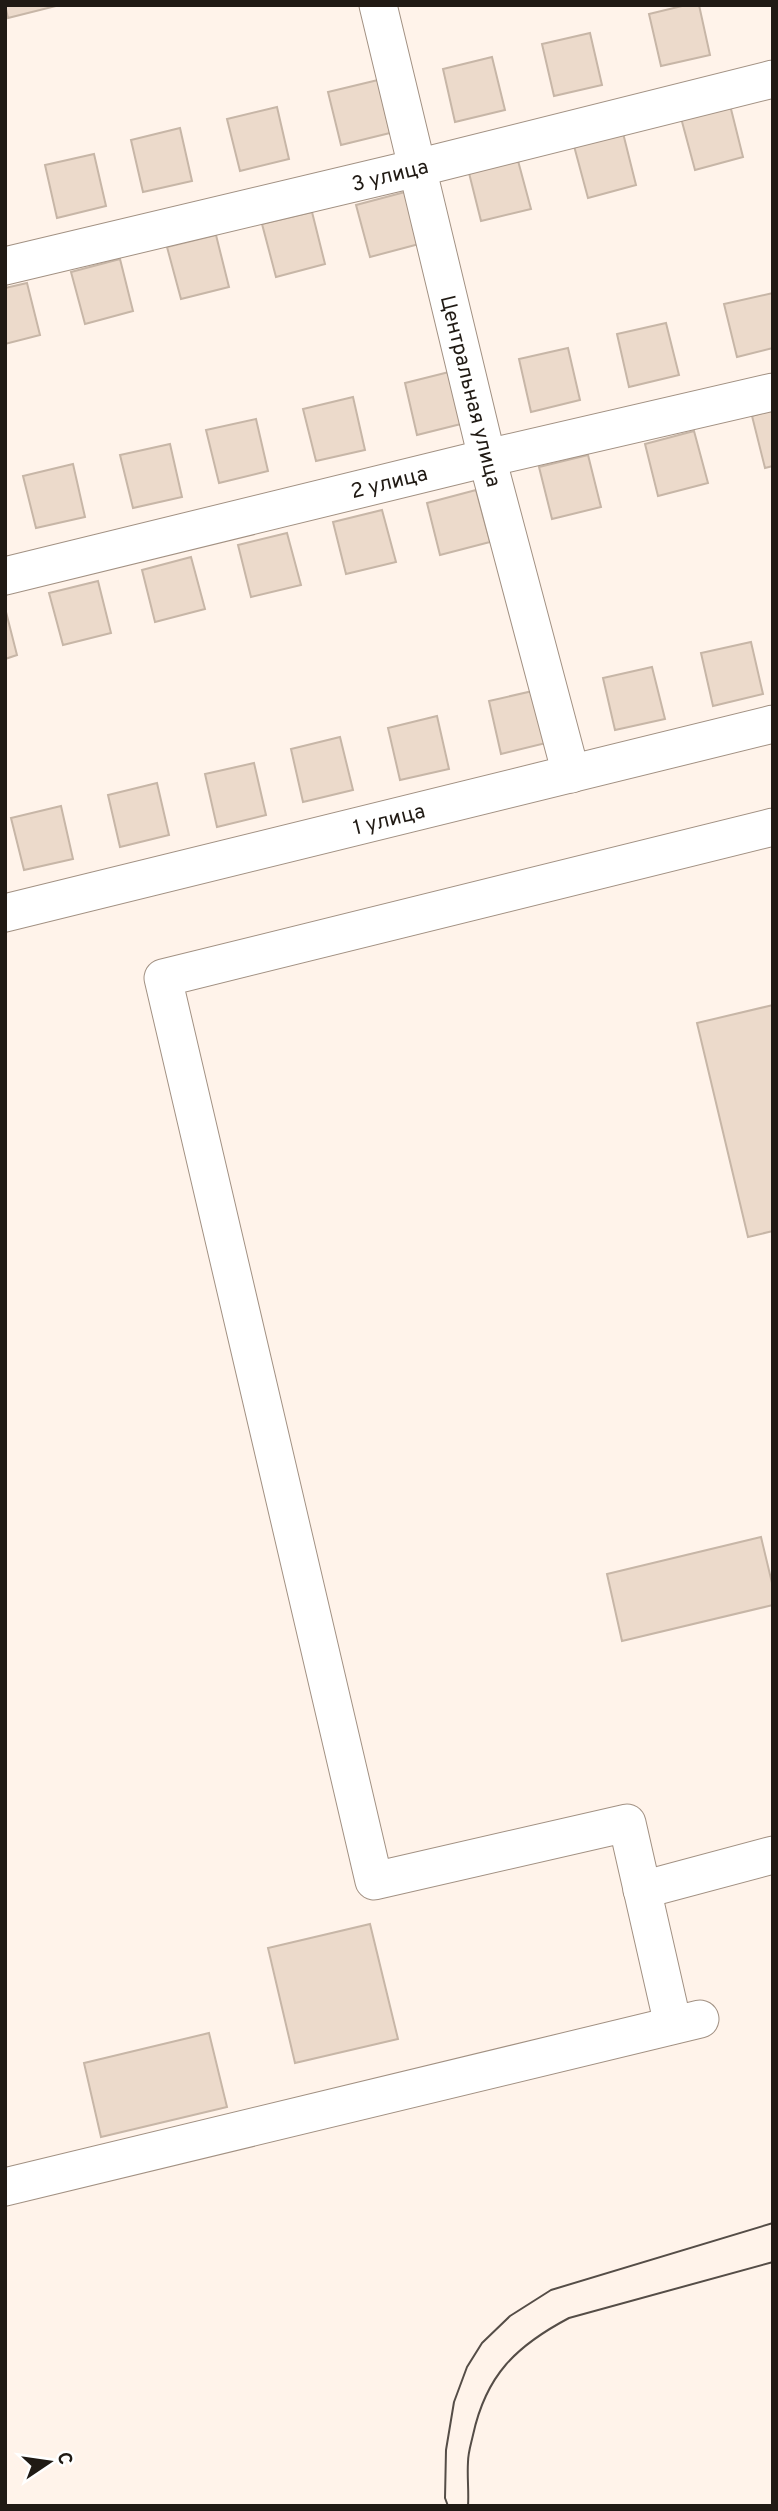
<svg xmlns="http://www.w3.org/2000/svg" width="778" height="2511" font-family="Overpass,sans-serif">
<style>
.building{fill:#ecdacb;stroke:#c7b6a7;stroke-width:2}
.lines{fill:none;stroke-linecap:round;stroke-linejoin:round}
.minor-casing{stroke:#a29183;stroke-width:39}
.minor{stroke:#fff;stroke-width:37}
.tram{stroke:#554d47;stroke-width:2}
.labels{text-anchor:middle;stroke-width:6;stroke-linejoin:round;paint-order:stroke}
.street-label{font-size:21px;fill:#201a14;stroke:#fff}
</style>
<rect width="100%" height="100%" fill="#fff3ea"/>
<g class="building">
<path d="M5 5H56V6L8 18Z"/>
<path d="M686 5H699L710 55 661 66 649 14Z"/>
<path d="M590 33 602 85 554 96 542 44Z"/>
<path d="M492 57 505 110 455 122 443 69Z"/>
<path d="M378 80 390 133 341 145 328 92Z"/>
<path d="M730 105 743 157 695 170 681 118Z"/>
<path d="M277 107 289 159 240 171 227 119Z"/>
<path d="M180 128 192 181 143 192 131 140Z"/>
<path d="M623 133 636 185 588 198 574 146Z"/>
<path d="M94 154 106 206 57 218 45 165Z"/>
<path d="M517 157 531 209 481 221 468 169Z"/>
<path d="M405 192 419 244 370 257 356 205Z"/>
<path d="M312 212 325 264 276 277 262 224Z"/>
<path d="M216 235 229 287 181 299 167 247Z"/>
<path d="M120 259 133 311 85 324 71 272Z"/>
<path d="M27 283 40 335 5 344V288Z"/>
<path d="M773 293V348L737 357 724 304Z"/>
<path d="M666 323 679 375 629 387 617 334Z"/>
<path d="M568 348 580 400 531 412 519 359Z"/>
<path d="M453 371 465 423 417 435 405 383Z"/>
<path d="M353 397 365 450 316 461 303 409Z"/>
<path d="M773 410V466L765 468 752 416Z"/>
<path d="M256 419 268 471 219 483 206 430Z"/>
<path d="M694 431 708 483 658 496 645 444Z"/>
<path d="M170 444 182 497 133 508 120 455Z"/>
<path d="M588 455 601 507 552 519 539 467Z"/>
<path d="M73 464 85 517 36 528 23 476Z"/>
<path d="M476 490 490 542 440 555 427 503Z"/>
<path d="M382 510 396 562 346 574 333 522Z"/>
<path d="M287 533 301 585 251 597 238 545Z"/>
<path d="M191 557 205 609 155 622 142 570Z"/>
<path d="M98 581 111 633 63 645 49 593Z"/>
<path d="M5 608 17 655 5 659Z"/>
<path d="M751 642 763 694 713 706 701 653Z"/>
<path d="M652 667 665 719 615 730 603 678Z"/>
<path d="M537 690 550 742 501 754 489 701Z"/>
<path d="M437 716 449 769 400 780 388 728Z"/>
<path d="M340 737 353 790 303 802 291 749Z"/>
<path d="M254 763 266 815 217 827 205 774Z"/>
<path d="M157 783 169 835 120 847 108 795Z"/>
<path d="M61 806 73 859 24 870 11 818Z"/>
<path d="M773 1005V1231L748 1237 697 1023Z"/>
<path d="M761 1537 773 1587V1605L622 1641 607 1574Z"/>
<path d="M370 1924 398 2039 295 2063 268 1948Z"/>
<path d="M209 2033 227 2107 101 2137 84 2063Z"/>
</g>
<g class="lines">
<g class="minor-casing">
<g id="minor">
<path d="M378 5 487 458 571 774"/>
<path d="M5 266 417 168 773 79"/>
<path d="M5 576 487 458 773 392"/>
<path d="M5 913 773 724"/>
<path d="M642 1890 773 1855"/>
<path d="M673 2025 627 1823 374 1881 163 978 773 827"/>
<path d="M5 2187 700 2019"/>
</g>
</g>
<use href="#minor" class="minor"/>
<g class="tram">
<path d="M448 2506 445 2498 446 2450 454 2402 467 2367 482 2343 510 2316 551 2290 773 2223"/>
<path d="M468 2506C469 2491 467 2477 468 2462 468 2453 471 2444 473 2435 486 2375 516 2346 569 2318L773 2262"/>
</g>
</g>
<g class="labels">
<g class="street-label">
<text transform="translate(390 175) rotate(-14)" y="7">3 улица</text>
<text transform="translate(471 391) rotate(76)" y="7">Центральная улица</text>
<text transform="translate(389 482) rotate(-14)" y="7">2 улица</text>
<text transform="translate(389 819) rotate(-14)" y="7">1 улица</text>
</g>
</g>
<rect width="778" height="2511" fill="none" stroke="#201a14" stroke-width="14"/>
<g transform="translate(49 2462) rotate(77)" stroke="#ffffff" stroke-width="5" paint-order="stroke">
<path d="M0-5L12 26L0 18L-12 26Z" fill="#201a14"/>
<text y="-10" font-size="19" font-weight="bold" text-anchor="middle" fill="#201a14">С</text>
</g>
</svg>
